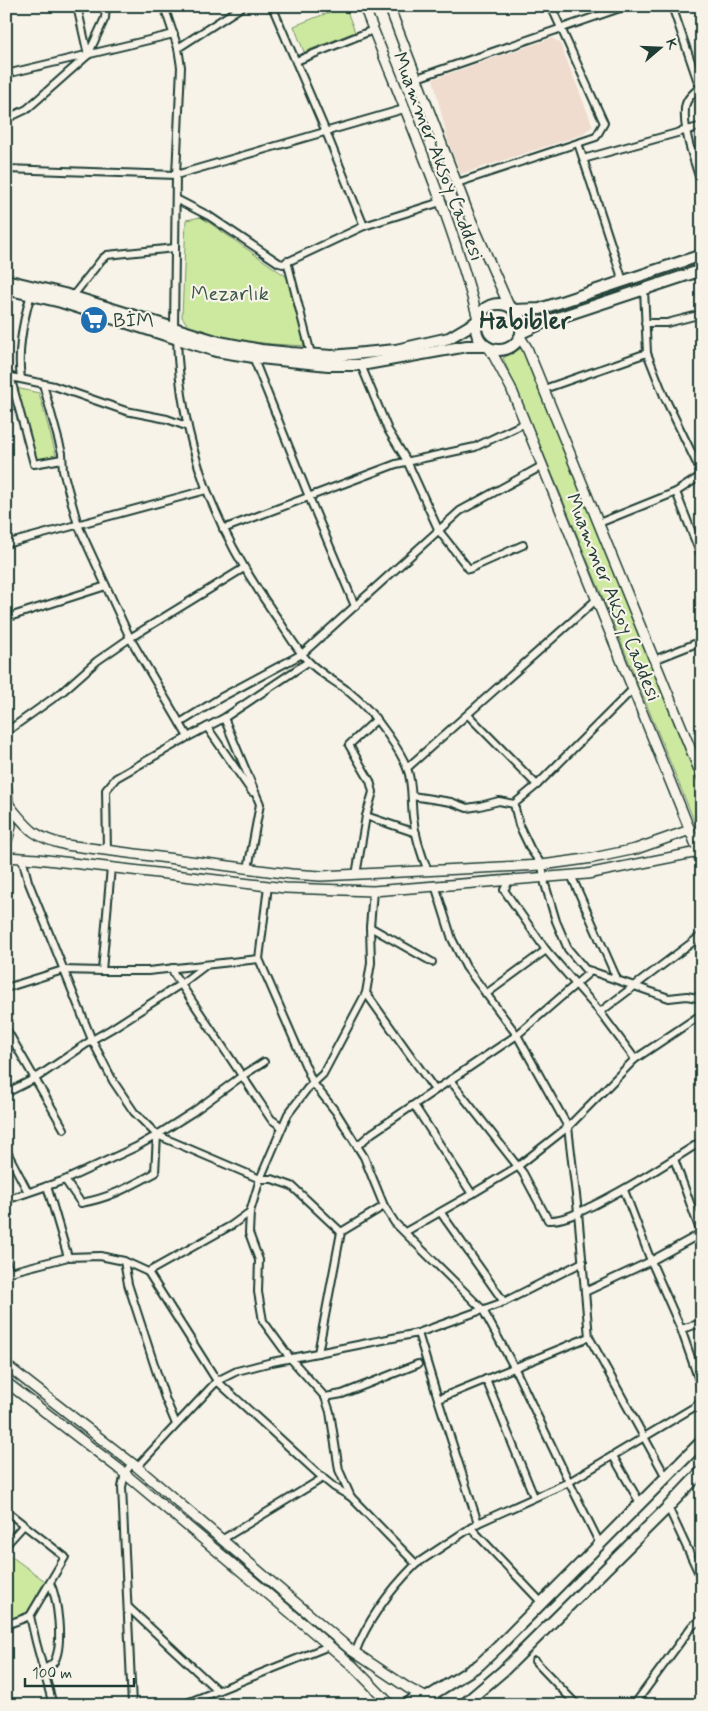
<svg xmlns="http://www.w3.org/2000/svg" width="708" height="1711" font-family="Mynerve,sans-serif">
<style>
.built{fill:#efdcce}
.green{fill:#cde9a0;stroke:#76936a}
.lines{fill:none;stroke-linecap:round;stroke-linejoin:round}
.street-casing{stroke:#1f3d34;stroke-width:10}
.secondary-casing{stroke:#1f3d34;stroke-width:12}
.primary-casing{stroke:#1f3d34;stroke-width:14}
.street{stroke:#f7f3e8;stroke-width:6}
.secondary{stroke:#f7f3e8;stroke-width:9}
.primary{stroke:#f7f3e8;stroke-width:10}
.labels{text-anchor:middle;stroke-width:4.5;stroke-linejoin:round;paint-order:stroke}
.street-label{font-size:20px;fill:#1f3d34;stroke:#f7f3e8}
.park-label{font-size:20px;fill:#395744;stroke:#f7f3e8}
.poi-label{font-size:20px;fill:#1f3d34;stroke:#f7f3e8;text-anchor:start}
.district-label{font-size:25px;font-weight:bold;fill:#1f3d34;stroke:#f7f3e8}
</style>
<rect width="100%" height="100%" fill="#f7f3e8"/>
<filter id="ink" filterUnits="userSpaceOnUse"><feTurbulence type="fractalNoise" baseFrequency=".02" numOctaves="2"/><feDisplacementMap in="SourceGraphic" scale="10" xChannelSelector="R" yChannelSelector="G"/><feConvolveMatrix kernelMatrix="1 2 1 2 8 2 1 2 1" color-interpolation-filters="sRGB"/></filter>
<g filter="url(#ink)">
<path class="built" d="M552 38 560 43 593 126 581 135 461 174 448 141 433 79Z"/>
<g class="green">
<path d="M345 6 355 32 304 52 294 26Z"/>
<path d="M201 217 290 279 306 346 272 344 219 338 190 328 182 317 186 220Z"/>
<path d="M522 348 702 792V840L558 488 503 358Z"/>
<path d="M16 388 39 393 56 455 35 461Z"/>
<path d="M8 1554 45 1581 26 1614 6 1620V1556Z"/>
</g>
<g class="lines">
<g class="street-casing">
<g id="street">
<path d="M77 6 88 55"/>
<path d="M164 6 178 48 181 67 176 175 174 328"/>
<path d="M272 6 326 132 364 226"/>
<path d="M672 6 700 88"/>
<path d="M178 48 243 6"/>
<path d="M296 61 373 30"/>
<path d="M6 74 174 34"/>
<path d="M417 78 626 6"/>
<path d="M702 87C694 91 686 99 685 108 683 134 695 162 702 186"/>
<path d="M6 119 27 109 88 55 105 18 106 6"/>
<path d="M578 143 623 281"/>
<path d="M583 159 702 126"/>
<path d="M6 169 176 175 404 109"/>
<path d="M457 183 596 137 604 123 551 6"/>
<path d="M176 199 209 216 279 263 283 264 364 226 441 202"/>
<path d="M287 261 311 354"/>
<path d="M644 289 647 353 664 396 702 474"/>
<path d="M72 297 102 259 107 255 175 248"/>
<path d="M645 323H667L702 314"/>
<path d="M177 338C180 443 215 530 275 615 286 630 295 648 308 661 319 673 335 681 348 691 363 703 377 719 388 735 395 745 403 757 407 768 413 783 411 801 413 817 415 835 421 854 428 871"/>
<path d="M253 357 309 497 355 606"/>
<path d="M361 365 388 430 407 461 439 531 469 569 523 545"/>
<path d="M6 376 54 386 126 411 167 419 186 426"/>
<path d="M10 376 34 464 62 459"/>
<path d="M21 379C17 351 23 321 31 294"/>
<path d="M43 384 62 453 63 471 78 525 130 638 188 737 116 778 106 790 107 851"/>
<path d="M544 389 647 353"/>
<path d="M676 492 702 558"/>
<path d="M599 523 676 492 702 475"/>
<path d="M223 529 396 464 475 447 525 423"/>
<path d="M6 544 206 490"/>
<path d="M6 618 106 586"/>
<path d="M654 660 702 641"/>
<path d="M633 689 537 785 514 804 519 825 531 850 542 865 545 884 556 921 568 949 585 969 669 998 687 996 702 999"/>
<path d="M468 715 537 785"/>
<path d="M224 718 260 804 248 869"/>
<path d="M180 723 220 698 302 654 460 511 542 466"/>
<path d="M207 727 252 792"/>
<path d="M6 732 62 692 97 661 130 638 244 568"/>
<path d="M188 737 224 718 308 662"/>
<path d="M407 768 596 600"/>
<path d="M412 796 451 802 467 808 480 806 499 801 514 804"/>
<path d="M366 816 416 833"/>
<path d="M22 858 28 881 92 1040 113 1081 134 1112 157 1135 193 1112 242 1076 264 1062"/>
<path d="M356 875 366 816 373 792 370 781 349 745 377 719"/>
<path d="M571 875 617 979"/>
<path d="M510 879 504 890 546 950 600 1012"/>
<path d="M435 885 452 939 466 967 517 1035 568 1127 578 1212 589 1337"/>
<path d="M268 886 259 959 313 1083 336 1112 364 1157 384 1206 395 1223 483 1310 514 1367 569 1482 600 1544"/>
<path d="M370 927 432 962"/>
<path d="M172 968 174 974 271 1119 282 1127"/>
<path d="M102 971H148L259 959"/>
<path d="M6 988 63 970 102 971 111 867"/>
<path d="M366 993 435 1090"/>
<path d="M486 994 546 950"/>
<path d="M8 1032 64 1129"/>
<path d="M635 1059 600 1012 702 935"/>
<path d="M450 1080 523 1173 548 1220C563 1221 579 1212 592 1206 630 1187 666 1164 702 1141"/>
<path d="M6 1093 36 1078 92 1040 111 1029 181 984 206 965"/>
<path d="M414 1105 472 1194"/>
<path d="M157 1135 260 1179H272L292 1186 341 1232 384 1206"/>
<path d="M357 1146 372 1133 517 1035 591 971"/>
<path d="M6 1150 28 1192"/>
<path d="M674 1159 701 1233"/>
<path d="M65 1180 81 1203C110 1198 129 1187 155 1173L157 1135"/>
<path d="M47 1186 68 1257"/>
<path d="M624 1190 651 1261 681 1329 702 1389"/>
<path d="M6 1200 65 1180 136 1147 157 1135"/>
<path d="M441 1213 504 1302"/>
<path d="M405 1232 472 1194 517 1167 568 1127 635 1059 702 1014"/>
<path d="M124 1261 128 1284 165 1398 176 1424"/>
<path d="M6 1262 10 1272 68 1257 100 1256 124 1261 148 1272 217 1381 323 1478 334 1487 351 1497"/>
<path d="M148 1272 232 1225 250 1212"/>
<path d="M585 1292 651 1261 702 1233"/>
<path d="M681 1329 702 1323"/>
<path d="M418 1333 438 1399 478 1523"/>
<path d="M318 1353 341 1232"/>
<path d="M486 1379 534 1497"/>
<path d="M325 1397 342 1394 418 1364"/>
<path d="M438 1399 589 1337 666 1477"/>
<path d="M613 1456 640 1503"/>
<path d="M137 1467 217 1381 237 1371 272 1362 418 1333 504 1302 583 1262"/>
<path d="M668 1507 702 1580"/>
<path d="M6 1511 65 1557 30 1616 6 1625"/>
<path d="M471 1528 542 1603"/>
<path d="M223 1539 323 1478"/>
<path d="M6 1545 24 1525"/>
<path d="M416 1564 478 1523 569 1482 696 1406 702 1399"/>
<path d="M128 1607 218 1691"/>
<path d="M30 1616 36 1642 53 1705"/>
<path d="M355 1653C368 1619 390 1590 416 1564L351 1497 339 1470 330 1412 325 1397 290 1358 263 1321 258 1292 259 1260 249 1233 250 1212 260 1179 288 1114 307 1089 323 1074 366 993 371 963 370 927 373 891"/>
<path d="M535 1661 577 1705"/>
<path d="M43 1669C48 1667 53 1665 55 1660 63 1643 58 1599 50 1583"/>
<path d="M132 1705 122 1487 125 1473 132 1463"/>
<path d="M182 1705 329 1646"/>
<path d="M634 1705 692 1626 702 1619"/>
</g>
</g>
<g class="secondary-casing">
<g id="secondary">
<path d="M364 6C404 109 450 211 478 319"/>
<path d="M389 6 469 215 509 306"/>
<path d="M520 337 527 348 702 777"/>
<path d="M490 349 511 388 702 860"/>
<path d="M6 783 11 826 6 845"/>
<path d="M6 804 9 805C29 830 34 837 66 845L291 874 321 876 542 865 593 858 636 849 690 830"/>
<path d="M6 857 38 859 285 888 373 891 587 874 698 852"/>
<path d="M6 1365 137 1467 351 1650 408 1688 425 1697"/>
<path d="M6 1382 118 1468 254 1582 353 1666 391 1705"/>
</g>
</g>
<g class="primary-casing">
<g id="primary">
<path d="M6 280 64 294 219 342 261 350 291 353 332 356 396 350 449 338 476 322"/>
<path d="M6 289 61 302 216 351 260 358 328 365H361L467 346H485"/>
<circle cx="499" cy="327" r="23"/>
<path d="M514 310 540 309 702 255"/>
<path d="M521 333 545 322 702 270"/>
<path d="M428 1697 479 1665 498 1647 702 1441"/>
<path d="M407 1705C416 1694 430 1695 439 1705"/>
<path d="M463 1705 503 1671 668 1507 702 1471"/>
</g>
</g>
<use href="#street" class="street"/>
<use href="#secondary" class="secondary"/>
<use href="#primary" class="primary"/>
</g>
</g>
<defs>
<g id="supermarket-disc" transform="scale(1.4375)"><circle r="9.5" fill="#1f6fb2" stroke="#f7f3e8"/><path d="M-6-5.5h2.5l.6 2H6L4.5 2H-2.5L-4.4-4H-6ZM-1.5 3.2a1.3 1.3 0 1 0 .1 0ZM3 3.2a1.3 1.3 0 1 0 .1 0Z" fill="#fff"/></g>
</defs>
<g fill-rule="evenodd">
<use href="#supermarket-disc" x="94" y="320"/>
</g>
<g class="labels">
<g class="street-label">
<text transform="translate(439 156) rotate(69)" y="7">Muammer Aksoy Caddesi</text>
<text transform="translate(614 597) rotate(68)" y="7">Muammer Aksoy Caddesi</text>
</g>
<g class="park-label">
<text x="230" y="300">Mezarlık</text>
</g>
<g class="poi-label">
<text x="113" y="327">BİM</text>
</g>
<g class="district-label">
<text x="525" y="328">Habibler</text>
</g>
</g>
<rect width="708" height="1711" fill="none" stroke="#f7f3e8" stroke-width="25"/>
<rect x="12" y="12" width="683" height="1686" fill="none" stroke="#1f3d34" stroke-width="2" filter="url(#ink)"/>
<g transform="translate(660 48) rotate(71)" stroke="#f7f3e8" stroke-width="4" paint-order="stroke">
<path d="M0-4L9 19L0 12L-9 19Z" fill="#1f3d34"/>
<text y="-8" font-size="14" font-weight="bold" text-anchor="middle" fill="#1f3d34">K</text>
</g>
<path d="M25 1678v8h109v-8" fill="none" stroke="#1f3d34" stroke-width="2.5"/>
<text x="32" y="1678" font-size="15" fill="#1f3d34" stroke="#f7f3e8" stroke-width="4" paint-order="stroke">100 m</text>
</svg>
